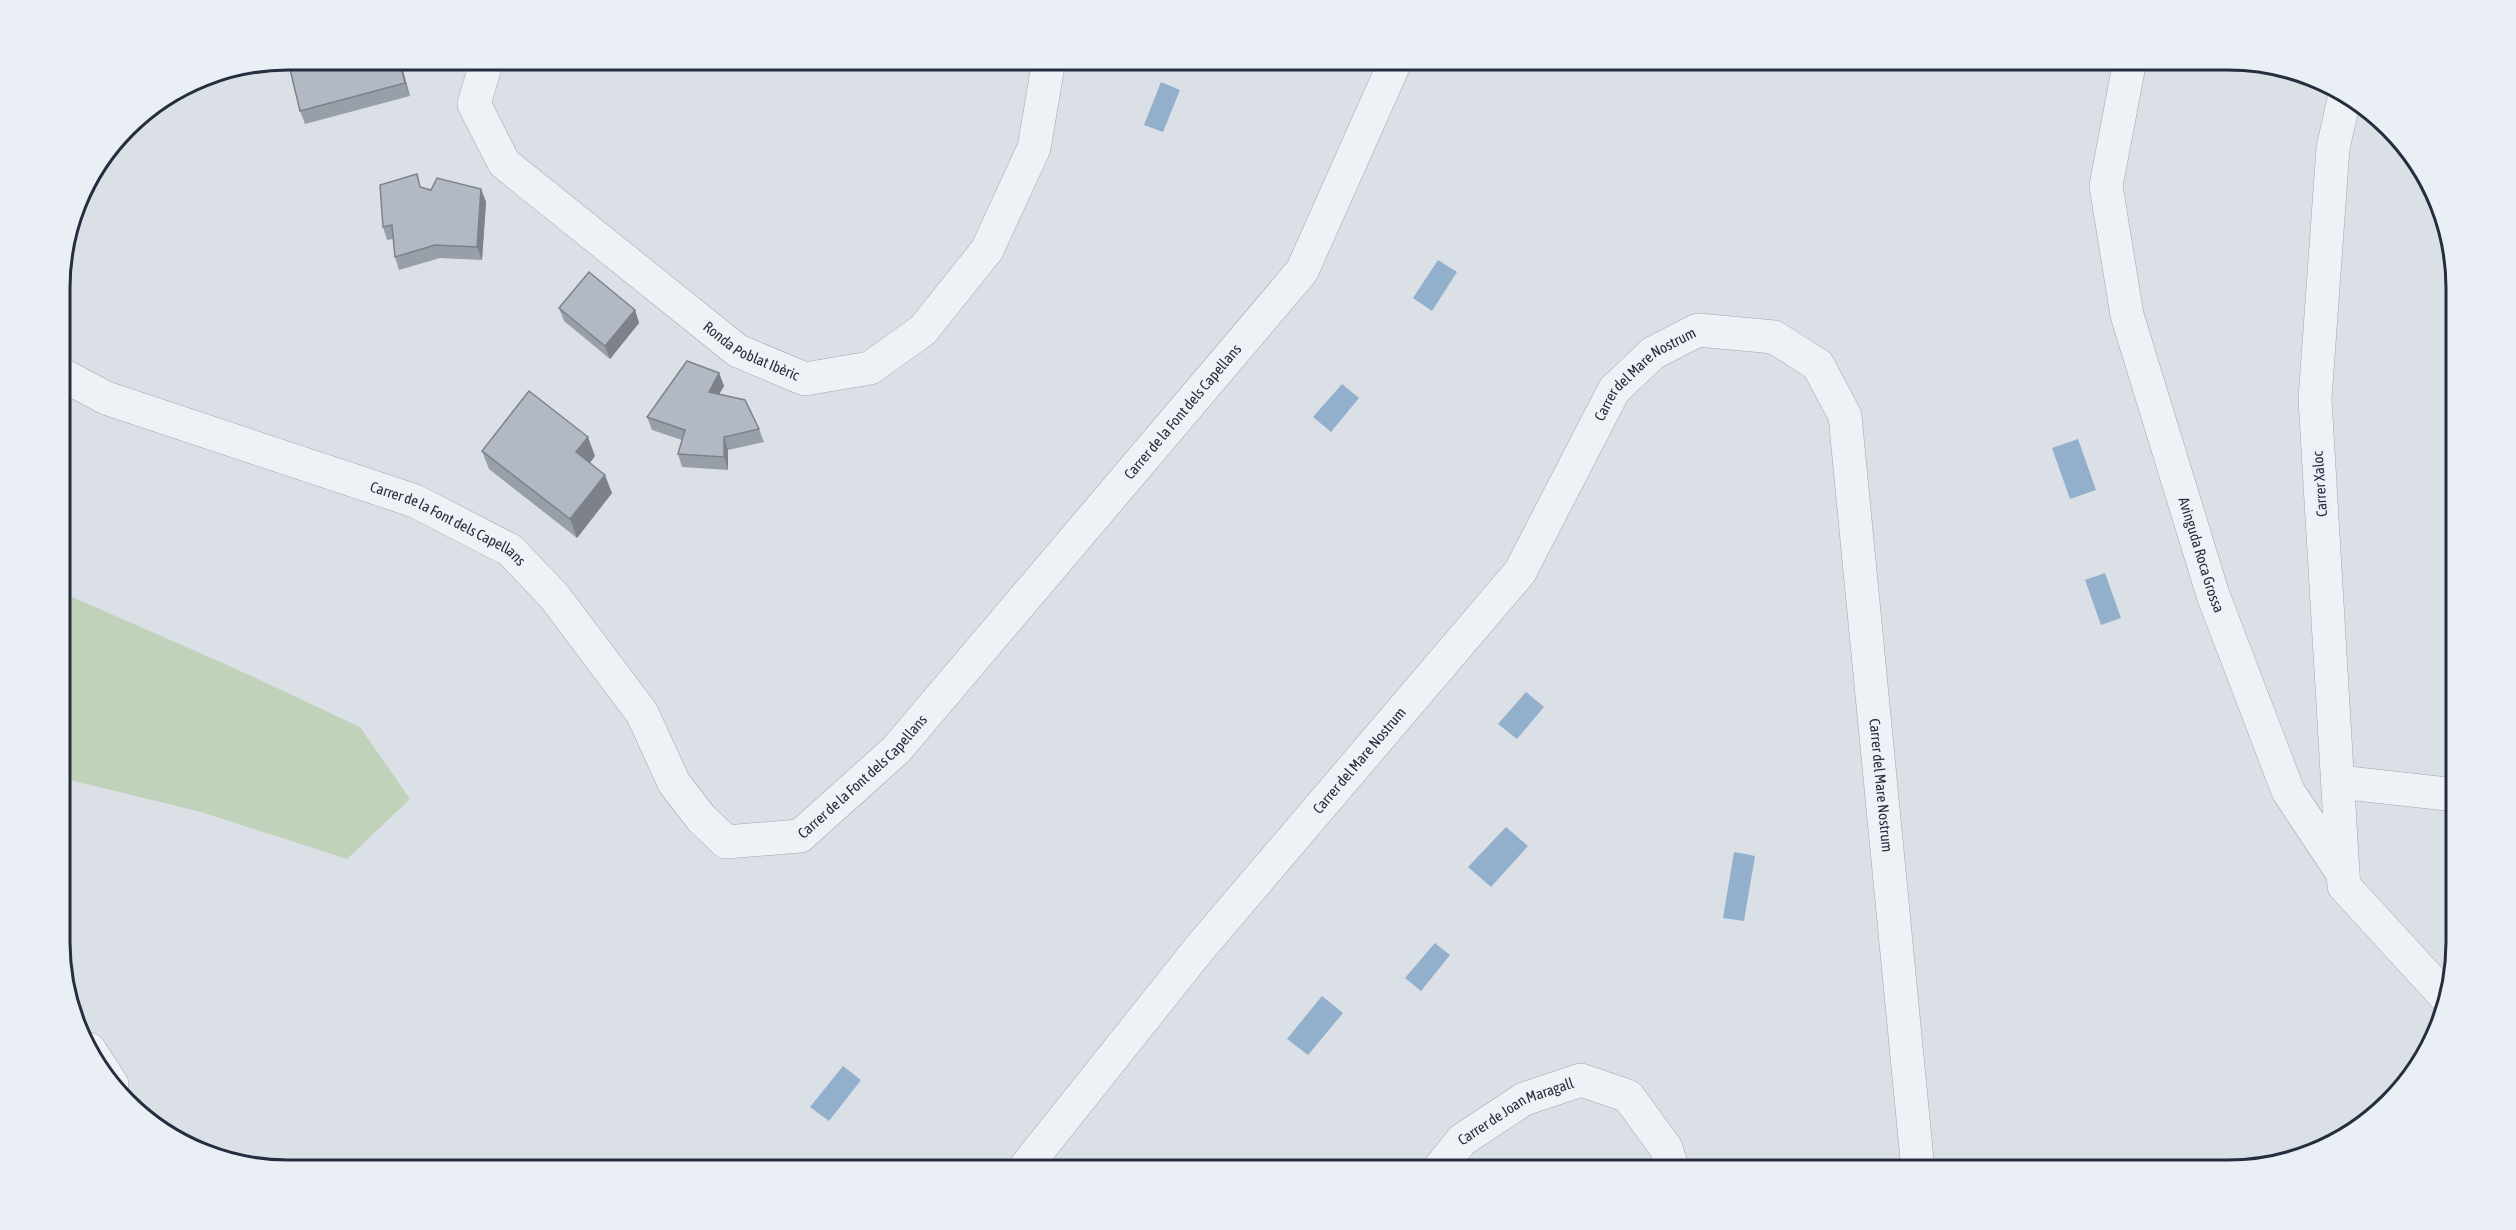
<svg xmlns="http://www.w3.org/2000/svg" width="2516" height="1230" font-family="'Asap Condensed',sans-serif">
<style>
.green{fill:#c1d2bb}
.water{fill:#92afcc}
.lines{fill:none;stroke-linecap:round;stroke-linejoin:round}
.minor-casing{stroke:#a0a7b1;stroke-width:34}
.minor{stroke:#eef1f5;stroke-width:33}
.wall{fill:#999fa9}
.shaded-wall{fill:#7d828a}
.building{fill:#b2b9c5;stroke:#7d828a;stroke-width:1.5}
.labels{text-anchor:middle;stroke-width:6;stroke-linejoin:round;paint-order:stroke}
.street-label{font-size:15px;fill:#242e3f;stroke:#eaeff5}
.rim{fill:none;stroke:#242e3f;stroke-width:3}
</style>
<rect width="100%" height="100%" fill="#dbe0e7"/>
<path class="green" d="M61 592 234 668 360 727 410 799 347 859 201 812 62 778Z"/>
<g class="water">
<path d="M1161 82 1180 90 1163 132 1144 125Z"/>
<path d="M1438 260 1457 272 1432 311 1413 298Z"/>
<path d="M1342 384 1359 398 1331 432 1313 417Z"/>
<path d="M2078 439 2096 490 2070 499 2052 448Z"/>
<path d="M2105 573 2121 618 2101 625 2085 580Z"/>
<path d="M1526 692 1544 707 1517 739 1498 724Z"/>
<path d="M1506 827 1528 846 1491 887 1468 867Z"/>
<path d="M1734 852 1755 856 1744 921 1723 918Z"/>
<path d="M1435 943 1450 955 1421 991 1405 978Z"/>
<path d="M1322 996 1343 1013 1308 1055 1287 1039Z"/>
<path d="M843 1066 861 1080 829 1121 810 1107Z"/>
</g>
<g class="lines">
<g class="minor-casing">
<g id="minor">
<path id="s1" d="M487 60 474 104 504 163 738 351 805 379 870 368 923 330 987 250 1034 148 1049 60"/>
<path id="s2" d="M2130 60 2106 186 2127 315 2213 595 2288 791 2343 874 2344 886 2444 995"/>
<path id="s3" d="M61 374 106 398 415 501 510 550 554 596 642 713 674 783 701 818 726 842 800 836 896 750 1302 271 1396 60"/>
<path d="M2339 782 2456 795"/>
<path d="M2343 874 2315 399 2333 148 2345 95"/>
<path d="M89 1049 112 1084"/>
<path id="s4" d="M1023 1170 1199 949 1520 572 1614 390 1653 353 1698 330 1774 337 1818 365 1845 416 1918 1170"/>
<path id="s5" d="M1438 1170 1462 1140 1524 1099 1581 1080 1628 1096 1666 1148 1673 1170"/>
</g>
</g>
<use href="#minor" class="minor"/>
</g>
<g class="wall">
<path d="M400 60 410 96 305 124 300 111Z"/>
<path d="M421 187 431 190 481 189 486 202 482 260 440 258 399 270 395 257 393 239 387 240 383 227Z"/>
<path d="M559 308 635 310 639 323 610 359 564 321Z"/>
<path d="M719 373 724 386 719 394 759 429 764 442 728 450V470L682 467 678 454 682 440 652 430 647 417Z"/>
<path d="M482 451 595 456 590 463 612 493 577 538 489 469Z"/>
</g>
<g class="shaded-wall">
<path d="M399 60H400L410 96 405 83Z"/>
<path d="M481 189 486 202 482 260 477 247Z"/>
<path d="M635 310 639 323 610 359 605 346Z"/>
<path d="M719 373 724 386 713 405 709 392Z"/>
<path d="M588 437 595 456 583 471 576 452Z"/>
<path d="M724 437 728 450V470L724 457Z"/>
<path d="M605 475 612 493 577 538 570 519Z"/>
</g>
<g class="building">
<path d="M320 60H399L405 83 300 111 290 69 320 61Z"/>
<path d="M417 174 420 187 431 190 437 178 481 189 477 247 435 245 395 257 392 225 383 227 380 185Z"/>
<path d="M589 272 635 310 605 346 559 308Z"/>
<path d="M687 361 719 373 709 392 745 400 759 429 724 437V457L678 454 685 430 647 417Z"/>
<path d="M529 391 588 437 576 452 605 475 570 519 482 451Z"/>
</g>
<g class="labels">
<g class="street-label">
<text dy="5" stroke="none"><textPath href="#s1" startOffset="424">Ronda Poblat Ibèric</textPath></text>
<text dy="5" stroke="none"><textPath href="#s4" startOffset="1016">Carrer del Mare Nostrum</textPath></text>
<text dy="5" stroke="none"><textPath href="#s3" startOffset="1496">Carrer de la Font dels Capellans</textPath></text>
<text transform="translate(2320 484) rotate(-94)" y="5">Carrer Xaloc</text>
<text dy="5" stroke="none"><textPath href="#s3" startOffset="416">Carrer de la Font dels Capellans</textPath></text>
<text dy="5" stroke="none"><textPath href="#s2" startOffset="510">Avinguda Roca Grossa</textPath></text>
<text dy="5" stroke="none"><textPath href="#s4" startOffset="530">Carrer del Mare Nostrum</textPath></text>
<text dy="5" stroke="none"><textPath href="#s3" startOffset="1010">Carrer de la Font dels Capellans</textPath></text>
<text dy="5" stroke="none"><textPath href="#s4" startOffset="1644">Carrer del Mare Nostrum</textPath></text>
<text dy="5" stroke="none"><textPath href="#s5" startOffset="100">Carrer de Joan Maragall</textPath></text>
</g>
</g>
<path d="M0 0H2516V1230H0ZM288 70H2228A218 218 0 0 1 2446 288V942A218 218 0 0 1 2228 1160H288A218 218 0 0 1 70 942V288A218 218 0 0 1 288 70Z" fill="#eaeff5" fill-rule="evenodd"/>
<path class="rim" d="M288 70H2228A218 218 0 0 1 2446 288V942A218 218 0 0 1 2228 1160H288A218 218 0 0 1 70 942V288A218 218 0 0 1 288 70Z"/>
</svg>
